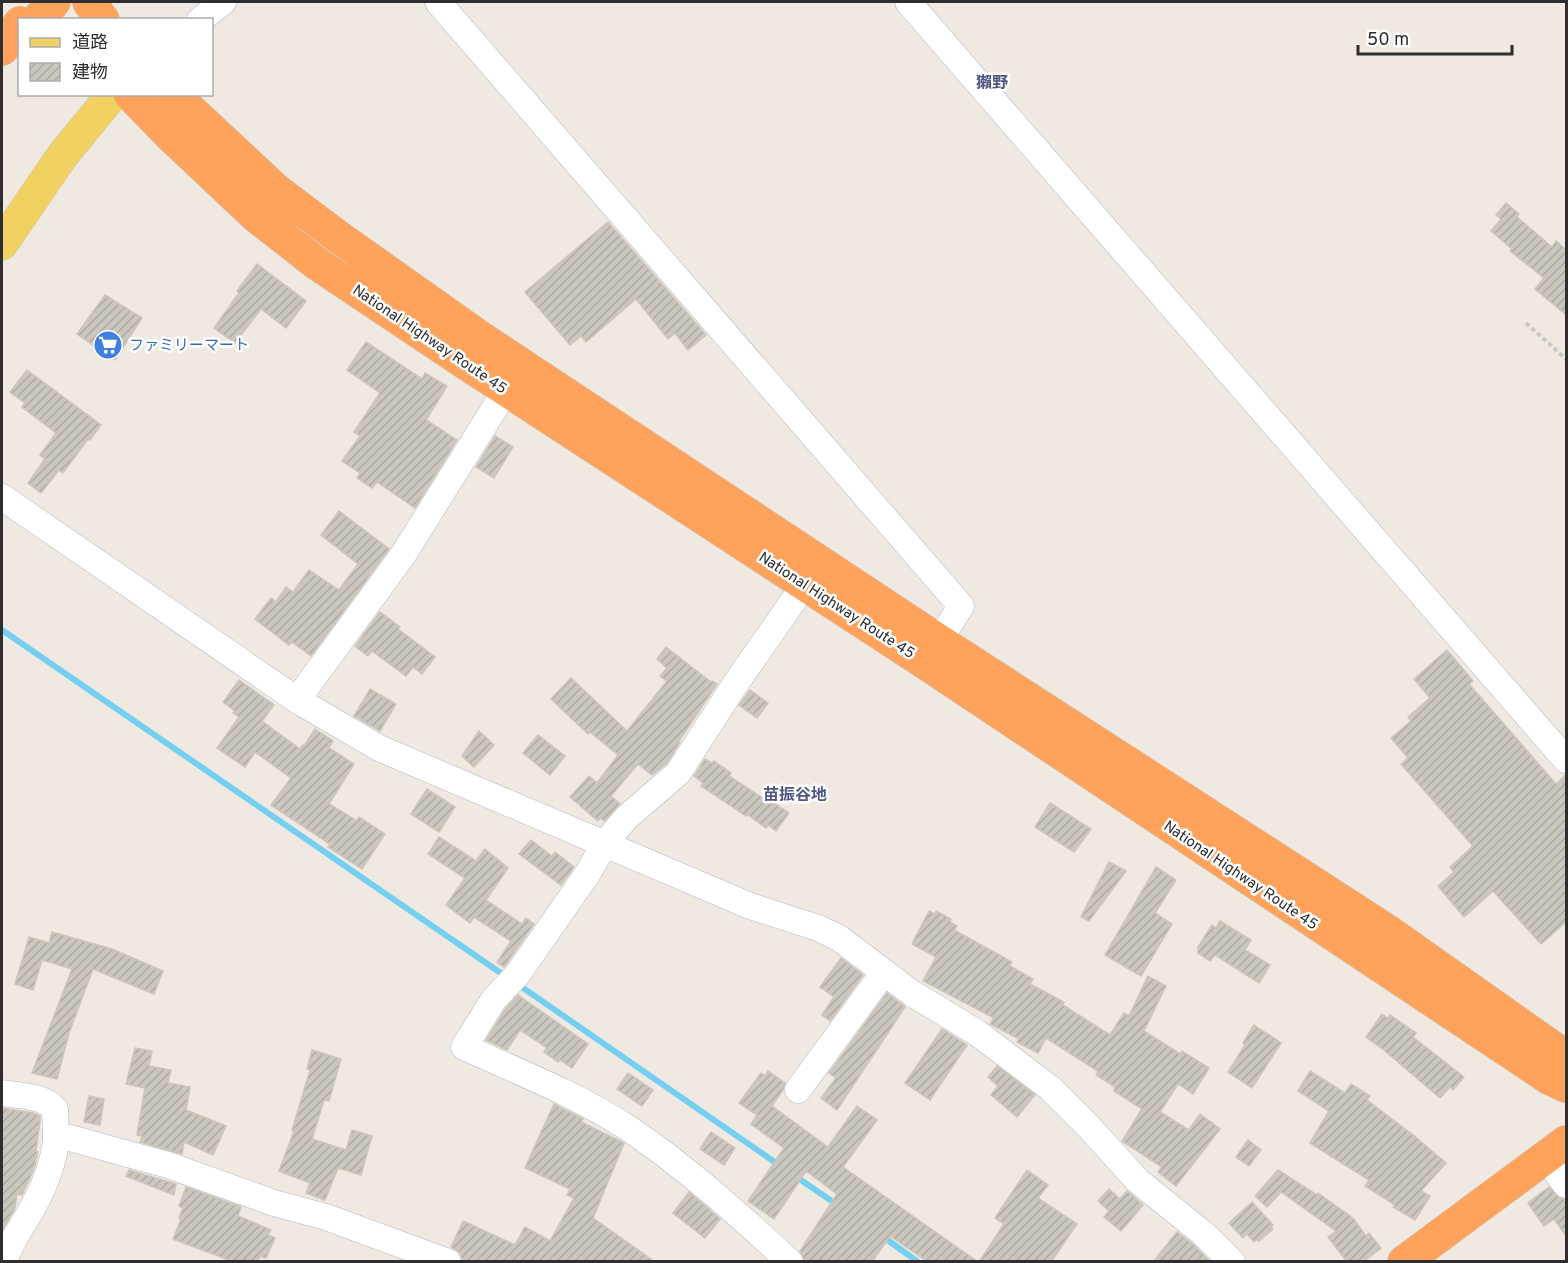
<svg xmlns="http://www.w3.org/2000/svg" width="1568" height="1263" font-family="Overpass,'Noto Sans JP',sans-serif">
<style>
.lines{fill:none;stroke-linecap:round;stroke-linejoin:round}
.stream{stroke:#75cff0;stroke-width:6}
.building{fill:url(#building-hatch);stroke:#cbc5ba;stroke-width:1.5}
.minor-casing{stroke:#b4b7c1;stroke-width:27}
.major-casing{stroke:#c9c9c9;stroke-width:33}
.highway-casing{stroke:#c9c9c9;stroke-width:34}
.path{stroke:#c9c9c9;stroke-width:4;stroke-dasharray:4.5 3;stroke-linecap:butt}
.minor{stroke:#fff;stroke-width:26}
.major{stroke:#f2d163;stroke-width:32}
.highway{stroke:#ffa35c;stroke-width:33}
.highway-bridge-casing{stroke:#c9c9c9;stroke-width:34;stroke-linecap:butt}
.highway-bridge{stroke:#ffa35c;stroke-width:33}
.labels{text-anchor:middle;stroke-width:5;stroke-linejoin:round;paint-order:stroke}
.street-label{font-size:15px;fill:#2e2e2e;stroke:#fff}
.shop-label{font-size:15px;fill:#366cbe;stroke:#fff;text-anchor:start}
.neighbourhood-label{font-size:16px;font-weight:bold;fill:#4d5680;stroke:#fff}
</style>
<defs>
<pattern id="building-hatch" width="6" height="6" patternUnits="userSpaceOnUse" patternTransform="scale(1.5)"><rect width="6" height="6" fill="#cbc7bf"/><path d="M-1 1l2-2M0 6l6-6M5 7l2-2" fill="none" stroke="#afaba4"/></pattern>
</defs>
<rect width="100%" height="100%" fill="#efe9e1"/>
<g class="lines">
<g class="stream">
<path d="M2 630 508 978"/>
<path d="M516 983 779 1165"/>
<path d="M795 1176 839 1206"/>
<path d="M882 1236 918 1262"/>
</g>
</g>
<g class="building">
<path d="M1506 203 1519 214 1517 217 1552 247 1556 241 1566 250V315L1535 289 1544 278 1510 251 1512 249 1491 231 1501 219 1496 215Z"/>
<path d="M608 222 706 335 688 350 675 333 668 339 636 299 586 342 581 336 570 345 525 292Z"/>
<path d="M257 264 306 301 286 328 261 309 235 343 214 328 239 293 237 291Z"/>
<path d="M105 295 142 318 115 360 77 334Z"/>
<path d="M366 342 422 379 425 373 447 386 426 420 457 440 415 508 377 482 372 488 357 478 360 473 342 461 360 436 354 432 380 393 347 370Z"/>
<path d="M27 370 101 425 90 440 88 439 63 473 59 470 41 493 28 483 45 459 40 455 56 433 22 407 25 403 10 392Z"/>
<path d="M495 436 513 447 494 478 476 467Z"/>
<path d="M339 511 389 549 311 656 292 642 289 645 255 619 271 598 276 602 286 587 293 592 309 570 339 590 358 564 321 535Z"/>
<path d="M380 612 400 627 398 629 435 657 422 674 413 667 406 676 372 651 368 656 355 646Z"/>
<path d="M666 647 711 682 712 681 717 684 679 741 680 742 667 763 652 775 638 764 611 796 620 804 604 821 601 818 598 821 570 797 589 776 597 783 618 755 590 732 588 734 551 699 571 678 627 731 667 681 660 676 667 668 657 659Z"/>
<path d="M1447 650 1473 681 1469 684 1556 784 1566 775V922L1541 944 1493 891 1464 917 1438 886 1454 872 1450 867 1473 846 1401 764 1408 758 1391 738 1411 721 1408 717 1430 698 1414 679Z"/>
<path d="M239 680 274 705 262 721 300 749 303 745 304 746 315 729 333 741 329 748 354 764 329 804 357 821 359 817 385 834 362 869 328 847 330 844 271 805 291 778 255 752 245 767 217 748 239 717 233 713 235 711 223 702Z"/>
<path d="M370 689 396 704 380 731 354 716Z"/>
<path d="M750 690 768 703 757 718 739 705Z"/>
<path d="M479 731 494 745 474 767 462 756Z"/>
<path d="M538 735 565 756 550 775 523 753Z"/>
<path d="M705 759 712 763 714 761 731 773 729 776 764 799 765 797 789 813 776 831 768 825 766 828 748 815 746 816 701 786 703 783 694 776Z"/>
<path d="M427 789 455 807 439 832 411 814Z"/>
<path d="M1050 803 1091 829 1074 852 1035 827Z"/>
<path d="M439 837 476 861 485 849 508 868 486 900 522 924 526 918 534 924 504 967 497 962 511 941 474 917 470 923 446 905 465 878 428 854Z"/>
<path d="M531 840 552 856 555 852 574 867 561 885 519 854Z"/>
<path d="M1109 862 1126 871 1089 921 1081 917Z"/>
<path d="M1156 867 1176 880 1155 913 1172 924 1141 976 1105 955Z"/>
<path d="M929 911 935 914 936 911 951 919 950 922 957 926 954 930 1012 962 1010 966 1033 979 1030 984 1064 1002 1063 1005 1110 1035 1124 1013 1129 1016 1148 976 1166 986 1144 1031 1180 1054 1182 1051 1209 1068 1193 1094 1178 1084 1160 1112 1189 1130 1200 1114 1220 1129 1176 1186 1158 1172 1162 1167 1122 1141 1142 1109 1114 1091 1115 1087 1096 1075 1098 1071 1046 1038 1038 1053 1017 1042 1019 1039 990 1024 994 1018 923 981 936 957 912 944Z"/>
<path d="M1220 921 1251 940 1245 950 1270 965 1259 983 1215 955 1210 961 1198 953V947L1212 925 1216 928Z"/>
<path d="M52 932 112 949 163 971 154 994 93 969 69 1033 57 1079 32 1073 72 969 42 960 33 990 15 984 29 937 49 943Z"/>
<path d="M841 958 863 975 830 1021 822 1015 834 997 820 987Z"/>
<path d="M887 993 905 1007 837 1110 821 1098 836 1078 829 1073Z"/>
<path d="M518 995 588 1044 572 1068 560 1060 558 1062 544 1052 547 1048 520 1030 507 1050 486 1040 506 1008Z"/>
<path d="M1382 1014 1388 1018 1390 1015 1416 1033 1413 1037 1464 1077 1453 1090 1450 1087 1440 1098 1385 1051 1366 1037Z"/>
<path d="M1254 1025 1281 1043 1252 1088 1228 1072 1245 1045 1243 1043Z"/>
<path d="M942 1029 967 1045 930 1100 905 1083Z"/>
<path d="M135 1048 152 1051 149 1066 171 1070 168 1083 190 1087 186 1110 226 1126 213 1155 184 1142 182 1154 140 1142 142 1136 137 1135 145 1088 126 1084Z"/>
<path d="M312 1050 341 1059 329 1101 324 1100 312 1139 346 1150 352 1130 372 1136 361 1175 338 1168 325 1200 306 1193 310 1183 279 1171 294 1131 292 1130 310 1070 307 1069Z"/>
<path d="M997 1066 1035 1095 1017 1117 991 1095 998 1086 988 1077Z"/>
<path d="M768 1071 785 1083 783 1090 772 1106 828 1147 857 1106 877 1120 843 1167 978 1262H928L890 1236 872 1262H805L800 1251 837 1194 806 1171 774 1219 748 1201 784 1148 751 1124 757 1115 739 1103 761 1073 765 1076Z"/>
<path d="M1310 1071 1345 1093 1351 1084 1370 1096 1367 1100 1413 1135 1446 1163 1421 1191 1430 1196 1415 1220 1393 1207 1395 1205 1365 1186 1369 1180 1310 1143 1329 1111 1298 1091Z"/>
<path d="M628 1073 653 1090 642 1106 617 1089Z"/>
<path d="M89 1096 104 1099 100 1125 84 1122Z"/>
<path d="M554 1104 583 1119 581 1122 624 1143 593 1218 655 1262H463L460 1253 451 1247 463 1221 515 1245 525 1227 550 1241 574 1198 567 1195 570 1189 525 1168Z"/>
<path d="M2 1108 33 1113 40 1116V1121L36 1151 38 1152 34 1169 22 1195 17 1194 15 1208 2 1231Z"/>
<path d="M711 1132 735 1148 724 1165 700 1149Z"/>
<path d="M1248 1140 1261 1150 1249 1166 1236 1157Z"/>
<path d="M129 1170 176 1184 174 1195 126 1176Z"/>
<path d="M1027 1170 1048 1185 1038 1198 1077 1224 1051 1262H979L1004 1224 995 1218Z"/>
<path d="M1278 1170 1317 1195 1318 1193 1353 1218 1366 1236 1369 1233 1381 1248 1363 1262H1347L1328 1237 1336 1231 1281 1192 1267 1207 1255 1196Z"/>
<path d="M186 1187 241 1207 238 1216 271 1230 268 1235 275 1238 266 1258 260 1256 257 1262H234L173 1239 181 1219 179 1218 183 1208 179 1206Z"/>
<path d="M1549 1187 1560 1198 1566 1200V1236L1554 1219 1544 1226 1528 1203Z"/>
<path d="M1109 1189 1120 1199 1127 1191 1143 1205 1121 1231 1104 1217 1109 1211 1098 1201Z"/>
<path d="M689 1192 720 1219 705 1238 673 1213Z"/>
<path d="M1252 1202 1273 1225 1271 1227 1273 1229 1259 1241 1258 1239 1254 1242 1247 1234 1243 1238 1229 1223Z"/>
<path d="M1177 1232 1195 1246 1210 1262H1153Z"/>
</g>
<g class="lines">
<g class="minor-casing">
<g id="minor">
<path d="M438 2 961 606 939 641"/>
<path d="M908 2 1566 760"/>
<path d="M200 20 223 2"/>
<path d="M2 497 297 700 379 748 750 906 818 928 839 938 913 994 976 1032 1050 1088 1089 1127 1138 1181 1205 1235 1232 1262"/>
<path d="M297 700 403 555 506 390"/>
<path d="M798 1090 884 972"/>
<path d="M2 1093C20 1096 42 1095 55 1109L56 1139"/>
<path d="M1546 1158 1566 1185"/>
<path d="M4 1262C10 1241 23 1226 33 1207 44 1187 54 1162 56 1139L70 1138 168 1165 274 1203 326 1217 448 1262"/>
<path d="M790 1262C737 1213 687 1168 628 1128 577 1095 519 1072 464 1047L494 999 517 975 588 873 605 843 626 818 678 773 736 683 805 584"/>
</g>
</g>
<g class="major-casing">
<path id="major" d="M2 244 62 156 113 94"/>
</g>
<g class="highway-casing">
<g id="highway">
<path d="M89 2 103 20"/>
<path d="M2 49 20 23"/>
<path d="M130 94 170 135 256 216 316 263 464 362 924 662 1549 1078 1566 1086"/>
<path d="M173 94 276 190 337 236 481 338 939 641 1386 930 1566 1057"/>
<path d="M1404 1262 1566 1142"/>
</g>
</g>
<path class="path" d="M1526 323 1566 359"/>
<use href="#minor" class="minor"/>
<use href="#major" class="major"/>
<use href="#highway" class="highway"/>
<g class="highway-bridge-casing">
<path id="highway-bridge" d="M37 20 54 2"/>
</g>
<use href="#highway-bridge" class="highway-bridge"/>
</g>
<defs>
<g id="supermarket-disc" transform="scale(1.5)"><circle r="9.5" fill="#3f7fe0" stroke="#fff"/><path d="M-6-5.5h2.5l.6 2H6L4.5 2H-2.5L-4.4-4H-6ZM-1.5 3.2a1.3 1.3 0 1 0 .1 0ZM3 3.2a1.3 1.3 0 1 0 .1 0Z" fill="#fff"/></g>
</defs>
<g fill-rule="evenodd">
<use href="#supermarket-disc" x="108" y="345"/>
</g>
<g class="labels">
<g class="street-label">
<text transform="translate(430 339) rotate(34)" y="5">National Highway Route 45</text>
<text transform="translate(837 605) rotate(33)" y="5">National Highway Route 45</text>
<text transform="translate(1241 875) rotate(34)" y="5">National Highway Route 45</text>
</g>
<g class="shop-label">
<text x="129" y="350">ファミリーマート</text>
</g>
<g class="neighbourhood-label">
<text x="992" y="88">獺野</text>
<text x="795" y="800">苗振谷地</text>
</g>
</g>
<rect width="1568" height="1263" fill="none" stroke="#2e2e2e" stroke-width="6"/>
<rect x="18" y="18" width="195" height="78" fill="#ffffff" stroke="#ababab" stroke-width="1.5"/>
<rect x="30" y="38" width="30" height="9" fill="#f2d163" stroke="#ababab" stroke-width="1.5"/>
<text x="72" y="48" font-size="18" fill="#2e2e2e">道路</text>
<rect x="30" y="63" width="30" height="18" fill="url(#building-hatch)" stroke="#ababab" stroke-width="1.5"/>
<text x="72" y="78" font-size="18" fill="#2e2e2e">建物</text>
<path d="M1358 45v9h154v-9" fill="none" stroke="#2e2e2e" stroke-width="3"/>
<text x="1367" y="45" font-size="18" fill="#2e2e2e" stroke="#ffffff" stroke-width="4.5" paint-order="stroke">50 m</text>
</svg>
